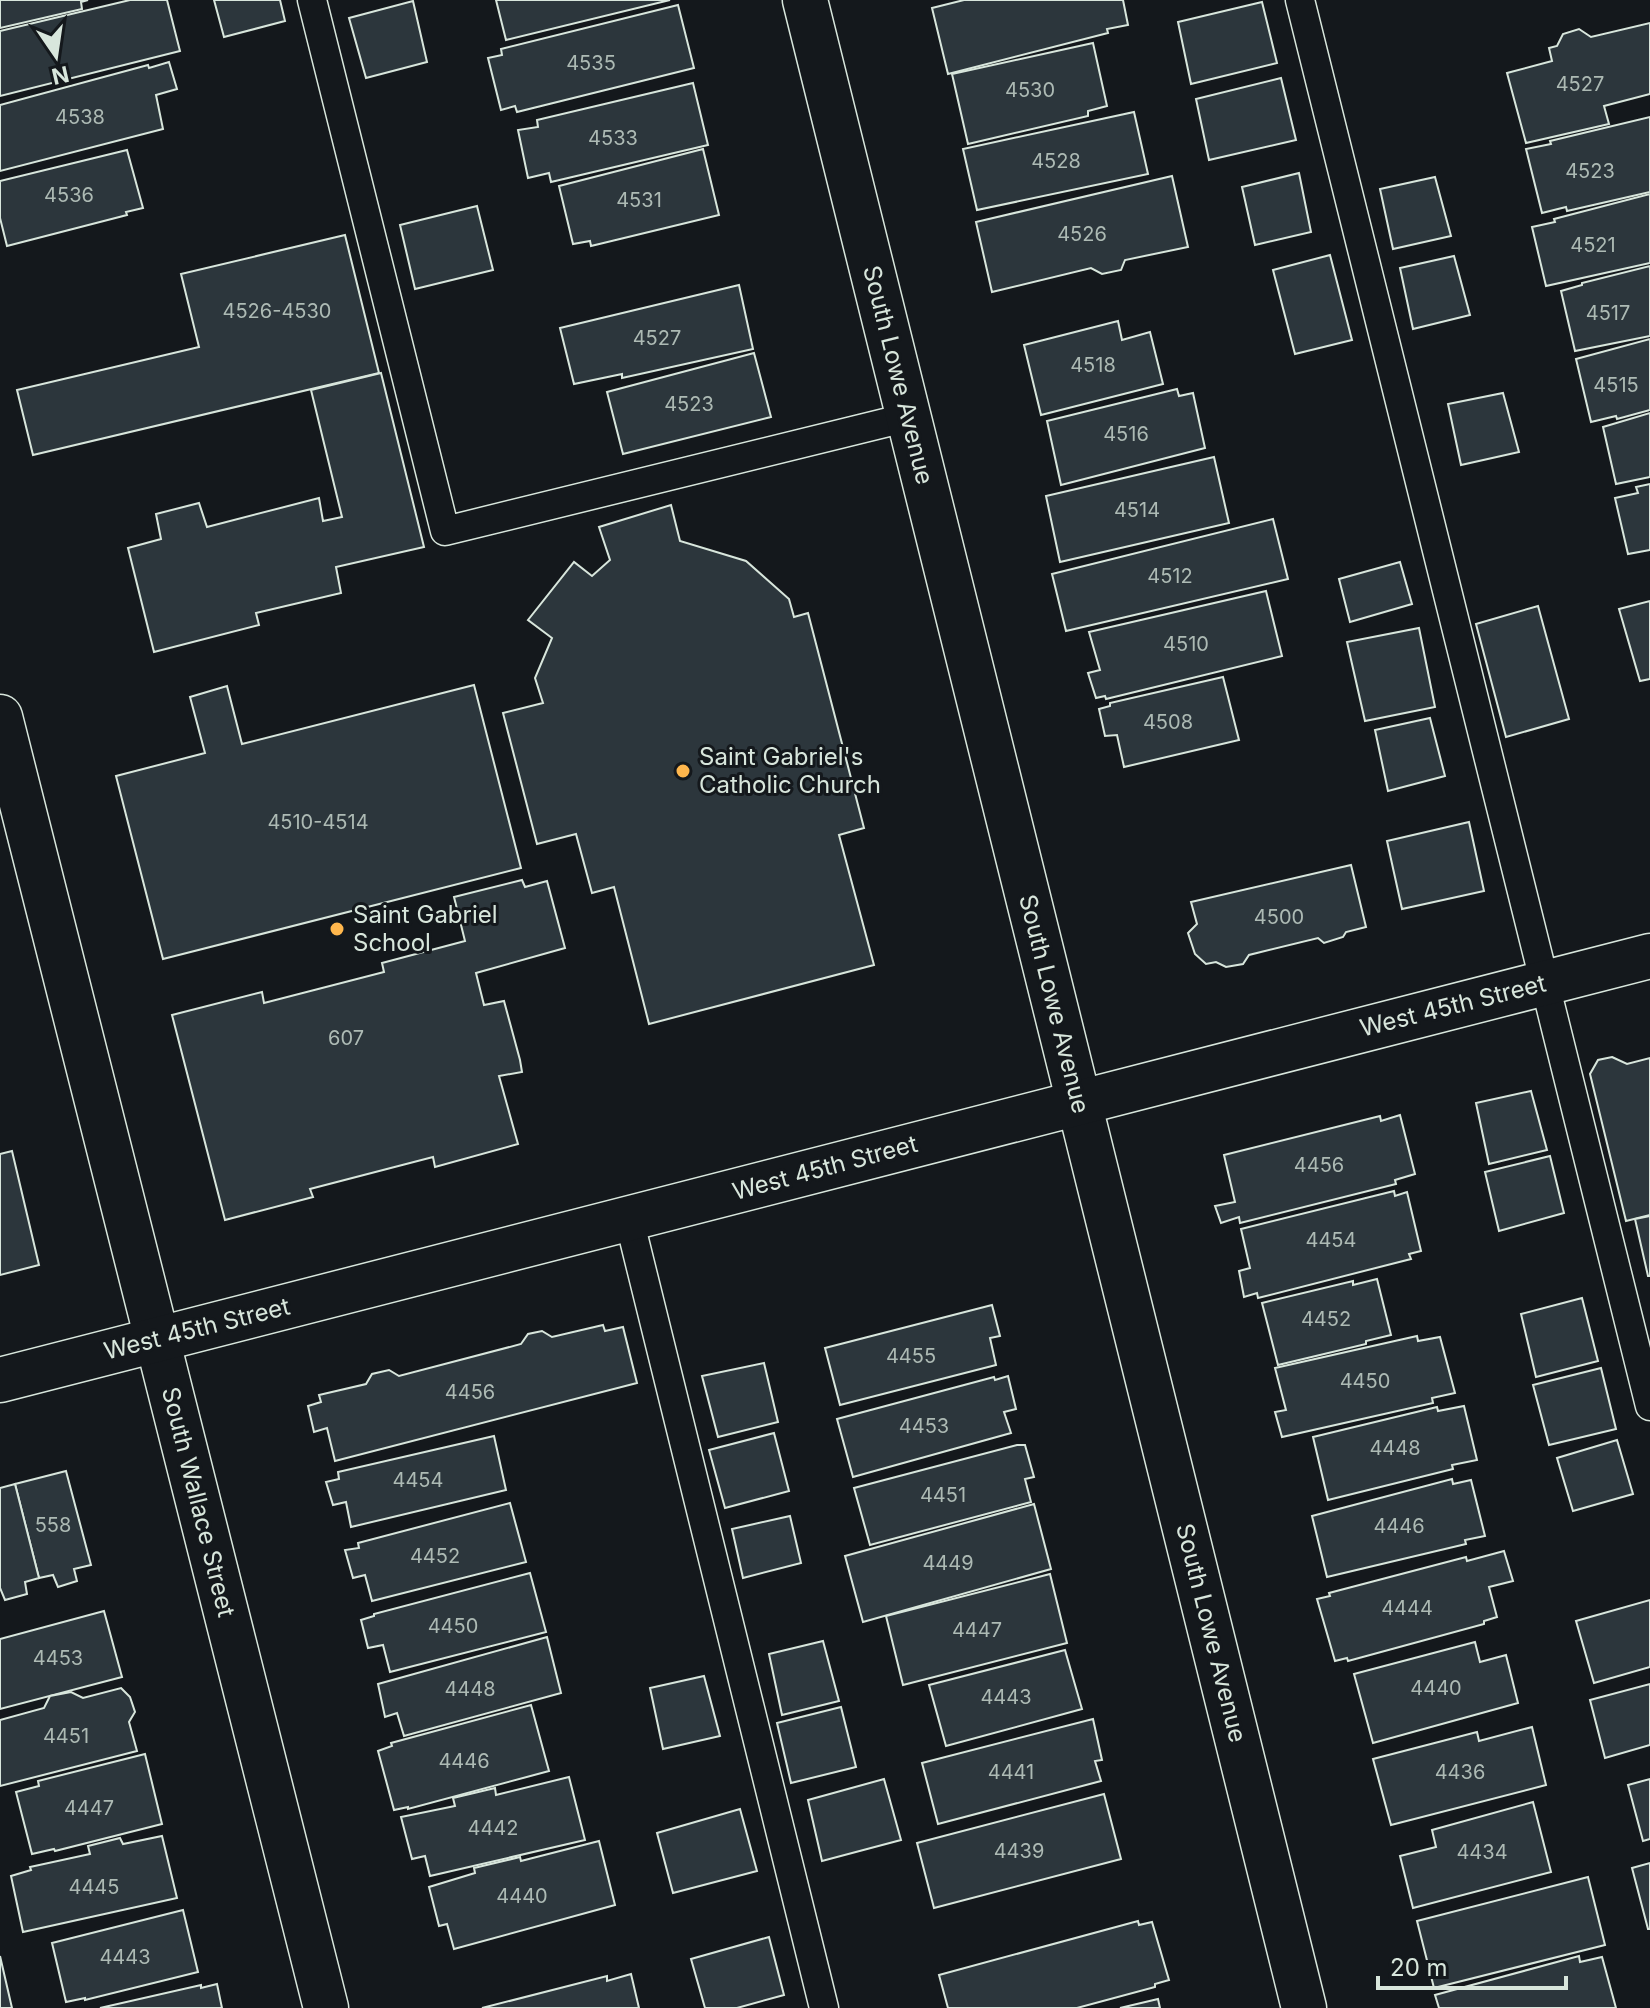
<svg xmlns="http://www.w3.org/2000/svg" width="1650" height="2008" font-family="Inter,sans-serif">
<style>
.building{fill:#2c363c;stroke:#d8e6dc;stroke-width:2}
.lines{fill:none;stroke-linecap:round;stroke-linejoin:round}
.lane-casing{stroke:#d8e6dc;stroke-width:31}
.street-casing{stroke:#d8e6dc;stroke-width:47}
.lane{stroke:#14181c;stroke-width:28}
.street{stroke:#14181c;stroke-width:44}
.poi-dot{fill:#ffb74d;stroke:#14181c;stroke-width:3}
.labels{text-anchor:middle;stroke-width:6;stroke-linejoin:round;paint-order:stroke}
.number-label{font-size:20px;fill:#adbab4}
.street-label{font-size:24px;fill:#d8e6dc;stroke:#14181c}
.poi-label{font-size:24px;fill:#d8e6dc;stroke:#14181c;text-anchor:start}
</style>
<rect width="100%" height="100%" fill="#14181c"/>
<g class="building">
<path d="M0 0H88L81 2 82 9 0 28Z"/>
<path d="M130 0H167L180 51 0 96V31Z"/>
<path d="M214 0H280L285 21 224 37Z"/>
<path d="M496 0H670L506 40Z"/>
<path d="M964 0H1123L1128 25 1107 29 1108 33 948 74 932 8Z"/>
<path d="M413 1 427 62 366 78 349 18Z"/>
<path d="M1262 2 1277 63 1191 84 1178 22Z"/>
<path d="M678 5 694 68 517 112 515 106 501 110 488 58 502 55 501 49Z"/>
<path d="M1650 23V94L1604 106 1609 124 1526 143 1507 73 1552 61 1549 48 1557 46 1563 34 1579 29 1591 37Z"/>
<path d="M1093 43 1107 106 1088 111V116L968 144 952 74Z"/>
<path d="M169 62 177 89 156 95 163 129 0 171V105L148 65 149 68Z"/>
<path d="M1281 78 1296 140 1209 160 1196 99Z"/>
<path d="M693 83 708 145 551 182 549 173 528 178 518 130 538 127 537 120Z"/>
<path d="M1134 112 1148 174 977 210 963 149Z"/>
<path d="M1650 117V192L1567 211 1566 207 1542 213 1526 149 1551 144 1550 141Z"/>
<path d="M703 149 719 215 591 246 590 241 573 244 559 186Z"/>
<path d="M127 150 143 208 126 212 127 215 7 246 0 218V181Z"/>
<path d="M1299 173 1311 232 1255 245 1242 187Z"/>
<path d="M1172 176 1188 247 1125 260 1121 270 1102 274 1091 268 992 292 976 222Z"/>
<path d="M1435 177 1451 236 1393 249 1380 189Z"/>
<path d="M1650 194V263L1546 286 1532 227 1555 222 1554 219Z"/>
<path d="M477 206 493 270 415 289 400 225Z"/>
<path d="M345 235 379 373 33 455 17 390 199 347 181 274Z"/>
<path d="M1330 255 1352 340 1295 354 1273 270Z"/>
<path d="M1454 256 1470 315 1413 329 1400 268Z"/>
<path d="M1650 266V336L1575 351 1561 291 1582 285V283Z"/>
<path d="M739 285 753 349 622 378V374L574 384 560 328Z"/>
<path d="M1118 321 1122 340 1150 332 1163 384 1041 415 1024 345Z"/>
<path d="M1650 339V410L1617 419 1616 416 1591 422 1576 359Z"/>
<path d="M754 353 771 417 623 454 607 392Z"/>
<path d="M381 373 424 547 336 567 341 593 256 613 259 625 154 652 128 548 161 539 156 514 199 503 207 527 319 498 323 521 342 517 311 390Z"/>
<path d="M1177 389 1179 396 1193 393 1205 448 1061 485 1047 421Z"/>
<path d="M1503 393 1519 452 1461 465 1448 404Z"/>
<path d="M1650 413V477L1616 484 1603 427Z"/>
<path d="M1214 457 1229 523 1060 562 1046 496Z"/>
<path d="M1650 484V550L1628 554 1615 498 1638 493 1636 487Z"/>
<path d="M671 505 680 541 746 561 789 599 794 617 808 613 864 828 839 835 874 965 649 1024 614 887 592 893 576 834 537 844 503 713 543 703 535 678 552 638 528 620 574 562 592 576 610 560 599 527Z"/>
<path d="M1273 519 1288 579 1066 631 1052 574Z"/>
<path d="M1400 562 1412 604 1350 622 1339 579Z"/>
<path d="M1266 591 1282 656 1106 699 1105 696 1096 698 1088 673 1100 670 1089 632Z"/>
<path d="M1650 601V679L1640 681 1619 609Z"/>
<path d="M1538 606 1569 719 1506 737 1476 624Z"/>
<path d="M1419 628 1435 707 1365 721 1347 642Z"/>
<path d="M1223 677 1239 740 1124 767 1117 735 1105 736 1099 709 1110 706V703Z"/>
<path d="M474 685 521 868 163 959 116 776 205 753 190 697 227 686 242 744Z"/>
<path d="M1430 718 1445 776 1388 791 1375 730Z"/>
<path d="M1469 822 1484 891 1402 909 1387 841Z"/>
<path d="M1351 865 1366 927 1346 932 1343 937 1324 943 1318 938 1249 955 1243 964 1226 967 1216 962 1206 964 1195 954 1188 933 1197 924 1191 902Z"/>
<path d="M522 880 525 887 547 881 565 948 476 973 484 1005 504 1001 520 1060 522 1072 499 1076 518 1144 435 1167 433 1157 310 1189 313 1197 225 1220 172 1015 262 992 264 1003 384 972 382 963 465 941 454 897Z"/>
<path d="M1612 1057 1627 1064 1650 1058V1215L1626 1221 1590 1074 1598 1060Z"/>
<path d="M1531 1091 1547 1150 1489 1164 1476 1103Z"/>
<path d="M1400 1115 1415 1174 1395 1180 1396 1184 1240 1223 1239 1217 1221 1223 1215 1206 1235 1202 1224 1155 1380 1116 1381 1121Z"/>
<path d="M12 1151 39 1265 0 1275V1154Z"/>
<path d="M1550 1156 1564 1213 1499 1231 1485 1172Z"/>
<path d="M1394 1191 1395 1196 1407 1192 1421 1251 1409 1254 1411 1259 1258 1298 1257 1293 1244 1297 1239 1271 1250 1268 1241 1229Z"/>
<path d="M1650 1216V1276H1648L1635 1219Z"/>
<path d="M1377 1279 1391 1335 1366 1341V1344L1278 1365 1262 1303 1353 1281V1285Z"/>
<path d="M1582 1298 1598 1361 1536 1377 1521 1314Z"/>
<path d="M992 1305 1000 1336 990 1338 996 1365 840 1405 825 1348Z"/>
<path d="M603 1325 605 1331 623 1327 637 1383 335 1461 327 1428 314 1432 308 1406 321 1402 319 1395 366 1384 372 1374 389 1370 399 1376 521 1344 528 1334 542 1331 552 1337Z"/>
<path d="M1417 1336 1418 1341 1440 1337 1455 1393 1432 1398 1433 1403 1282 1437 1275 1412 1286 1410 1275 1368Z"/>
<path d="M764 1363 778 1422 718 1437 702 1376Z"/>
<path d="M1601 1368 1616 1429 1549 1445 1533 1385Z"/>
<path d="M1008 1376 1016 1409 1004 1412 1011 1433 853 1477 837 1419 994 1377 995 1380Z"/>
<path d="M1464 1406 1477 1460 1452 1465 1453 1469 1328 1500 1313 1437 1437 1407 1438 1411Z"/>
<path d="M774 1433 789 1491 725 1508 709 1450Z"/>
<path d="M494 1436 506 1490 351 1527 346 1502 333 1505 326 1482 339 1479 338 1472Z"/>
<path d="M1617 1440 1633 1494 1573 1511 1557 1458Z"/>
<path d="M1017 1445H1025L1034 1477 1025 1479 1031 1502 870 1545 854 1488Z"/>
<path d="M66 1471 91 1565 74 1569 77 1581 58 1587 53 1575 39 1578 15 1484Z"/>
<path d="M1452 1479 1453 1484 1471 1480 1485 1536 1465 1540 1466 1544 1327 1577 1312 1516Z"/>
<path d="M15 1484 39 1578 25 1582 27 1594 5 1600 0 1588V1488Z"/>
<path d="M510 1503 526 1562 372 1601 365 1575 353 1578 345 1550 359 1548 358 1543Z"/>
<path d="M1034 1504 1051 1569 863 1622 845 1556Z"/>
<path d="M790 1516 801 1563 743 1578 732 1529Z"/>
<path d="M1504 1551 1513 1581 1489 1587 1497 1617 1484 1621V1624L1348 1661 1347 1658 1335 1661 1317 1599 1330 1596 1329 1593 1466 1557 1467 1561Z"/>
<path d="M530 1573 546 1632 390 1672 383 1645 368 1648 361 1620 374 1616V1614Z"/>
<path d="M1050 1574 1067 1643 903 1685 886 1616Z"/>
<path d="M1650 1600V1667L1594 1683 1576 1621Z"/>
<path d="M104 1611 122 1677 0 1709V1639Z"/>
<path d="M547 1637 561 1693 404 1736 397 1713 385 1717 378 1684Z"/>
<path d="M823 1641 839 1701 782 1715 769 1654Z"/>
<path d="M1475 1642 1480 1662 1506 1655 1518 1703 1373 1743 1354 1674Z"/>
<path d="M1065 1650 1082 1709 946 1746 929 1685Z"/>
<path d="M704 1676 720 1736 663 1749 650 1688Z"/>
<path d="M1650 1684V1745L1605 1758 1590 1700Z"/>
<path d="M121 1688 130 1697 135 1712 129 1722 137 1751 0 1786V1720L44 1708 50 1696 71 1692 83 1698Z"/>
<path d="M531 1705 549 1771 408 1809V1807L394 1810 378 1751 392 1746 391 1743Z"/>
<path d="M841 1707 856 1767 791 1783 777 1723Z"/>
<path d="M1093 1719 1102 1760 1095 1761 1101 1781 938 1824 922 1763Z"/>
<path d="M1532 1727 1546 1785 1391 1825 1373 1759 1477 1732 1479 1741Z"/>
<path d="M145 1754 162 1824 55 1851 54 1849 32 1854 16 1792 39 1786 38 1781Z"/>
<path d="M569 1777 585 1840 430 1876 425 1856 412 1859 401 1817 455 1806 453 1798 495 1788 496 1795Z"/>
<path d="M884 1779 901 1840 822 1861 808 1800Z"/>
<path d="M1650 1779V1839L1643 1841 1628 1785Z"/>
<path d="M1104 1794 1121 1859 934 1908 917 1843Z"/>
<path d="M1533 1802 1551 1872 1413 1908 1400 1856 1436 1847 1432 1830Z"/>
<path d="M740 1809 757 1871 673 1893 657 1833Z"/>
<path d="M162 1836 177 1898 23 1932 11 1876 31 1870 30 1867 90 1854 88 1846 120 1838 123 1844Z"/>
<path d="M599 1841 615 1905 454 1949 447 1924 439 1926 429 1887 475 1873 474 1868 520 1857 521 1861Z"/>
<path d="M1650 1863V1929H1648L1632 1868Z"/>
<path d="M1588 1877 1605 1945 1434 1988 1417 1921Z"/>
<path d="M183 1910 198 1972 85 2000V1998L66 2002 52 1943Z"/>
<path d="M1138 1921 1139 1925 1152 1922 1169 1980 1155 1984V1987L1077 2008H948L939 1975Z"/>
<path d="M769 1937 784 1995 737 2008H705L691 1959Z"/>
<path d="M0 1956 12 2008H0Z"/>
<path d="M1579 1956 1580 1962 1602 1957 1616 2008H1439L1435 1995Z"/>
<path d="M631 1974 639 2008H482L607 1976V1981Z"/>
<path d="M217 1984 222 2008H100L201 1985V1988Z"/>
<path d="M1158 1999 1160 2008H1120Z"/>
</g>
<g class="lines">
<g class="lane-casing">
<g id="lane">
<path d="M312 0 445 531 909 417"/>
<path d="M1300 0 1650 1406"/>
<path d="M629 1219 824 2008"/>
</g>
</g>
<g class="street-casing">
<g id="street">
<path d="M805 0 1304 2008"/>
<path d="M0 717 326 2008"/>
<path d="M0 1380 1650 956"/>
</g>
</g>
<use href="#lane" class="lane"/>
<use href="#street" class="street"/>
</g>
<g class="poi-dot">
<circle cx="683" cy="771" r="8"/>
<circle cx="337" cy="929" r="8"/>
</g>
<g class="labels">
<g class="number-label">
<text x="591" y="70">4535</text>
<text x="1580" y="91">4527</text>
<text x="1030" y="97">4530</text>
<text x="80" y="124">4538</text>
<text x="613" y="145">4533</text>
<text x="1056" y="168">4528</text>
<text x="1590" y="178">4523</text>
<text x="69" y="202">4536</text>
<text x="639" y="207">4531</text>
<text x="1082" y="241">4526</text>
<text x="1593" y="252">4521</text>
<text x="277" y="318">4526-4530</text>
<text x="1608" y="320">4517</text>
<text x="657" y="345">4527</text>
<text x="1093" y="372">4518</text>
<text x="1616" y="392">4515</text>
<text x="689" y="411">4523</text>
<text x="1126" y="441">4516</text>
<text x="1137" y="517">4514</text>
<text x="1170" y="583">4512</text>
<text x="1186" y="651">4510</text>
<text x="1168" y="729">4508</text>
<text x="318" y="829">4510-4514</text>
<text x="1279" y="924">4500</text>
<text x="346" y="1045">607</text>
<text x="1319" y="1172">4456</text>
<text x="1331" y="1247">4454</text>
<text x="1326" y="1326">4452</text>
<text x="911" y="1363">4455</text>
<text x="1365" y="1388">4450</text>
<text x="470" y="1399">4456</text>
<text x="924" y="1433">4453</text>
<text x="1395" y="1455">4448</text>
<text x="418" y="1487">4454</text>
<text x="943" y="1502">4451</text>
<text x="53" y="1532">558</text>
<text x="1399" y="1533">4446</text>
<text x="435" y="1563">4452</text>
<text x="948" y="1570">4449</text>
<text x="1407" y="1615">4444</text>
<text x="453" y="1633">4450</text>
<text x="977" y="1637">4447</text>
<text x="58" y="1665">4453</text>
<text x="1436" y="1695">4440</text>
<text x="470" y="1696">4448</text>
<text x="1006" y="1704">4443</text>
<text x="66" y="1743">4451</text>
<text x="464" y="1768">4446</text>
<text x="1011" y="1779">4441</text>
<text x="1460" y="1779">4436</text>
<text x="89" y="1815">4447</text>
<text x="493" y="1835">4442</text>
<text x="1019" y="1858">4439</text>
<text x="1482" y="1859">4434</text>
<text x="94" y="1894">4445</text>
<text x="522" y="1903">4440</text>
<text x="125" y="1964">4443</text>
</g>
<g class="street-label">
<text transform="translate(898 375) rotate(76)" y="8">South Lowe Avenue</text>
<text transform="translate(1054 1004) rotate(76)" y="8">South Lowe Avenue</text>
<text transform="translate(1453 1006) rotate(-14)" y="8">West 45th Street</text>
<text transform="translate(825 1168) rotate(-15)" y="8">West 45th Street</text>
<text transform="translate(197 1329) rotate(-14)" y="8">West 45th Street</text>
<text transform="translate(198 1502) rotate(76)" y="8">South Wallace Street</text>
<text transform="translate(1211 1633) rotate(76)" y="8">South Lowe Avenue</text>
</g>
<g class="poi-label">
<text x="699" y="765">Saint Gabriel's<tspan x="699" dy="28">Catholic Church</tspan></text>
<text x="353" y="923">Saint Gabriel<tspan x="353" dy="28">School</tspan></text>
</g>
</g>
<g transform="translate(56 56) rotate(167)" stroke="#14181c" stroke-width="6" paint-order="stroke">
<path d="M0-6L14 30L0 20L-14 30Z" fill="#d8e6dc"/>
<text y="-12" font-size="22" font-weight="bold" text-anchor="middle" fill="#d8e6dc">N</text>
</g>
<path d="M1378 1976v12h188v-12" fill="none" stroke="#d8e6dc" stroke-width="4"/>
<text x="1390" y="1976" font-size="24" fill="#d8e6dc" stroke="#14181c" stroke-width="6" paint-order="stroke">20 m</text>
</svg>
